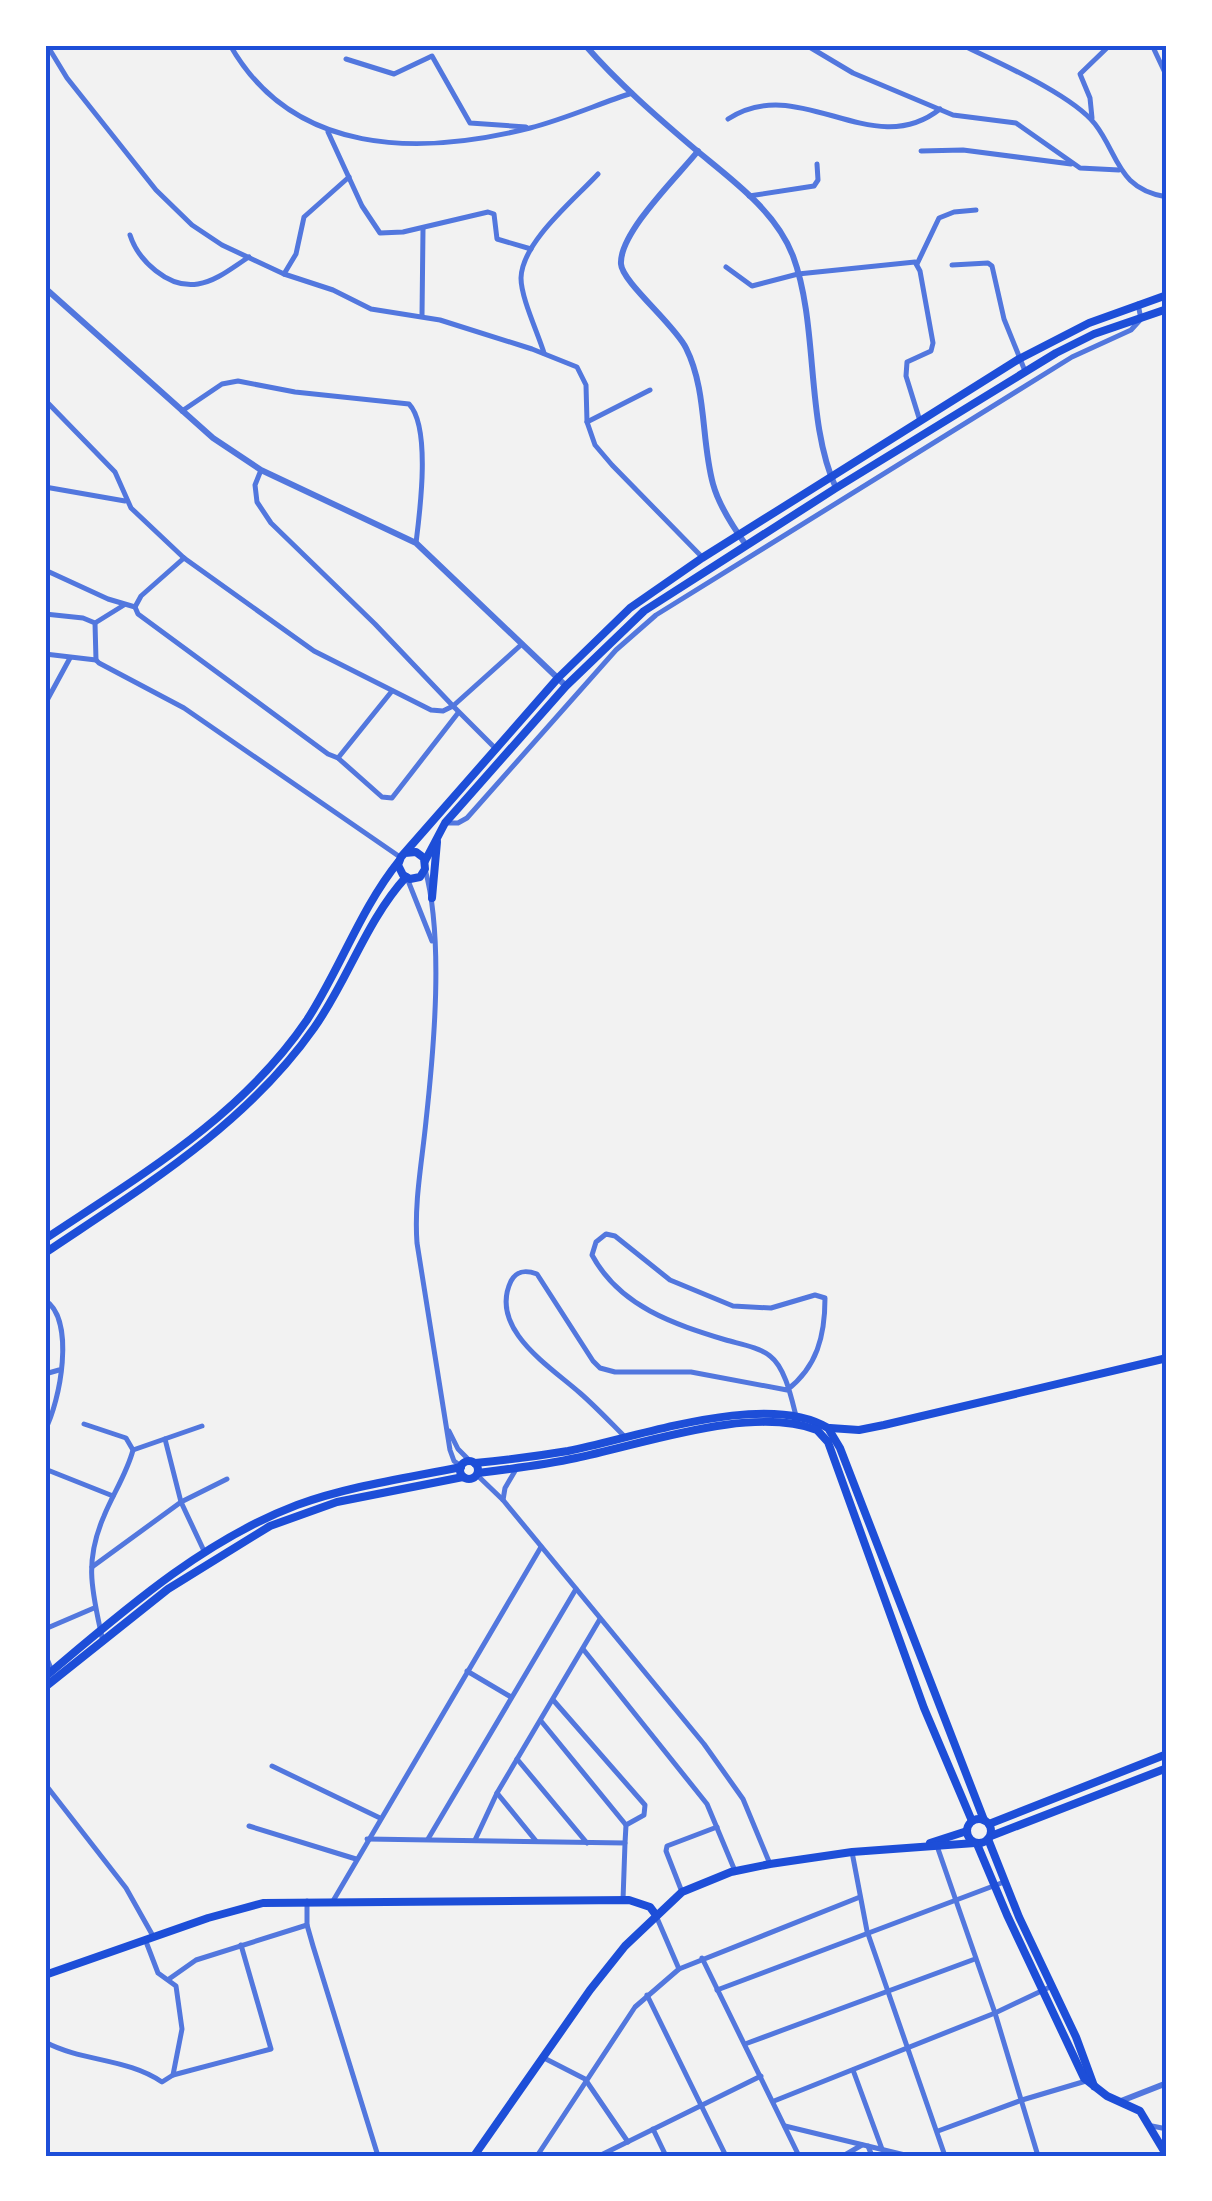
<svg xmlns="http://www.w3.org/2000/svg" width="1212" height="2201" font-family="'Space Grotesk',sans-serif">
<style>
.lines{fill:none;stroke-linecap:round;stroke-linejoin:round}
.minor{stroke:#5277de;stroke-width:5}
.tertiary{stroke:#5277de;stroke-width:6}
.secondary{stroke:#1d4ed8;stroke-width:8}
.primary{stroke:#1d4ed8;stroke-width:8}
.neatline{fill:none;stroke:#1d4ed8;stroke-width:4}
</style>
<rect width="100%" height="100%" fill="#f2f2f2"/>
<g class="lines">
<g class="minor">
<path d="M230 45C293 156 419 156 530 128 565 119 598 104 632 93"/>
<path d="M806 45 853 73 953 115 1016 123 1080 168 1119 170"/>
<path d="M962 45C997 62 1071 94 1095 124 1119 155 1117 189 1167 197"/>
<path d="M1152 45 1167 77"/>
<path d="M50 50 67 78 156 190 192 225 222 245 284 274 333 290 371 309 440 320 532 349 577 367 586 385 587 422 595 445 612 465 702 557"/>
<path d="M346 59 394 74 432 56 470 123 526 127"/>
<path d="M1092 118 1090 98 1080 74 1110 45"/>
<path d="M728 119C800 72 872 163 940 109"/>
<path d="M328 132 362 206 380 233 403 232 488 212 494 214 497 239 531 249"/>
<path d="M921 151 963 150 1071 164"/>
<path d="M749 196 814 186 818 180 817 164"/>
<path d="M130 235C138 260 168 289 198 284 217 281 233 267 249 257"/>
<path d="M917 264 939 218 954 212 976 210"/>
<path d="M952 265 988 263 992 266 1004 319 1025 371"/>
<path d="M726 267 752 286 798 274 915 262 920 271 933 343 931 351 907 362 906 376 920 421"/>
<path d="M284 274 296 254 304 217 349 177"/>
<path d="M422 316 423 229"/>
<path d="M544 353C538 333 521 298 521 278 522 242 574 200 598 174"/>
<path d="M45 400 115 472 131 508 184 558 314 651 431 710 443 711 453 706 495 748"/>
<path d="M182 411 222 384 238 381 295 392 409 404C431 427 420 511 416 543"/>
<path d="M587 422 650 390"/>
<path d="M261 470 255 485 257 502 271 523 375 624 453 706 522 644"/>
<path d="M45 487 125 501"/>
<path d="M184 558 141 596 135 607 138 614 328 754 338 758 392 691"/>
<path d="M45 570 108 599 135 607"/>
<path d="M45 614 83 618 95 623 96 660 99 663 184 708 400 857"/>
<path d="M95 623 124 605"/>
<path d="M45 654 96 660"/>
<path d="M45 704 70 658"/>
<path d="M338 758 382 797 392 798 458 713"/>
<path d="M445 823H458L467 818 616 650 656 615 1072 357 1131 330 1141 319 1138 304"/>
<path d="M425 869C444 938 434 1048 426 1121 422 1162 414 1202 417 1243L450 1450 454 1461 461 1466"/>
<path d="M407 878 432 941"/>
<path d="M45 1300C76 1320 60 1402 45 1430"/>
<path d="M45 1374 59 1370"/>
<path d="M84 1424 126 1438 133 1450C127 1473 113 1494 104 1516 83 1564 93 1594 103 1642"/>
<path d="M449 1431 458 1449 470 1461"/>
<path d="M624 1436C610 1422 595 1406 580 1393 551 1367 488 1329 511 1281 517 1270 526 1270 537 1274L593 1361 600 1368 615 1372H691L787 1390C817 1367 825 1336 825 1298L815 1295 771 1308 733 1306 670 1280 615 1236 606 1234 596 1242 592 1255C620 1307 674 1324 726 1340 740 1344 759 1347 770 1356 786 1368 792 1401 797 1420"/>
<path d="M165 1439 181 1502 205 1553"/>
<path d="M133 1450 202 1426"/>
<path d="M45 1469 113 1496"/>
<path d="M477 1475 503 1500 704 1744 743 1799 770 1864"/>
<path d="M503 1500 505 1488 515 1471"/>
<path d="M92 1567 181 1502 227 1479"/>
<path d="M45 1629 94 1608"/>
<path d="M583 1649 707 1804 735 1871"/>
<path d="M45 1654 52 1671"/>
<path d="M467 1671 511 1697"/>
<path d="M554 1701 645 1805 644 1815 626 1825 625 1843"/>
<path d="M541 1721 626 1825"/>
<path d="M517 1759 587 1843"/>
<path d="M272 1766 380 1818"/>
<path d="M45 1784 126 1888 153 1936"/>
<path d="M497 1793 536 1841"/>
<path d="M249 1826 356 1859"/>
<path d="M367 1839 625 1843 623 1900"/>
<path d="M428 1839 576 1589"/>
<path d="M475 1840 497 1793 600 1619"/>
<path d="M937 1846 995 2013 1038 2156"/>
<path d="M852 1852 867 1931 945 2156"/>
<path d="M682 1892 666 1851 667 1846 717 1827"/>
<path d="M307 1901V1925L313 1946 378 2156"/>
<path d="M333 1901 541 1547"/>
<path d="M145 1939 158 1973 176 1986 182 2029 173 2075"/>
<path d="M702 1958 799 2156"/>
<path d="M679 1969 860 1897"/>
<path d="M169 1979 196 1960 307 1925"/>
<path d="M717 1990 1004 1882"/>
<path d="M647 1995 726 2156"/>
<path d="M45 2042C83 2062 127 2058 162 2082L173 2075 271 2049 241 1945"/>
<path d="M745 2044 975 1959"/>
<path d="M544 2058 585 2079 628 2142"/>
<path d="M853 2070 882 2149"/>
<path d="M774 2101 995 2013 1052 1986"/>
<path d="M785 2126 909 2156"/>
<path d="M1152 2126 1167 2129"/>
<path d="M653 2129 666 2156"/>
<path d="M938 2131 1022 2100 1086 2081"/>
<path d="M868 2146 872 2156"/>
<path d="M537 2156 635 2007 679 1969 657 1918"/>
<path d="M599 2156 761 2076"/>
<path d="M843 2156 862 2145"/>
</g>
<g class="tertiary">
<path d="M585 45C618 83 657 117 696 150 731 179 776 211 793 256 819 326 805 421 836 488"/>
<path d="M45 48 65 45"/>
<path d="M698 151C678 176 619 233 621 264 622 282 675 325 686 348 707 390 701 440 713 484 719 506 733 527 746 545"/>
<path d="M45 288 213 438 261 470 416 543 566 686"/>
<path d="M1121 2101 1167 2083"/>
</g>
<g class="secondary">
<path d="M405 853 416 852 424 858 425 869 420 877 410 879 403 875 398 865 401 857 558 678 630 608 702 558 1019 359 1089 323 1167 295"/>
<path d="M425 861 445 823 566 686 644 611 836 488 1056 353 1094 334 1167 309"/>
<path d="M432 898 437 842"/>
<path d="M45 1239C141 1175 241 1117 307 1020 340 969 361 908 399 861"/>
<path d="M45 1253C143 1187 245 1126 314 1028 348 980 366 921 406 877"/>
<path d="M830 1428 859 1430 884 1425 1167 1358"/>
<circle cx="469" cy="1470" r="9"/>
<path d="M475 1463C506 1460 538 1456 568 1451 636 1438 766 1390 828 1428L840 1448 984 1820"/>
<path d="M478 1473C511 1469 544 1465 576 1458 644 1444 751 1405 817 1430L828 1442 924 1708 972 1821"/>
<path d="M45 1677C122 1612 202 1541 297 1505 349 1486 407 1478 461 1467"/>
<path d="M45 1687 168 1589 270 1526 337 1502 463 1477"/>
<path d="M988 1839 1019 1917 1076 2037 1094 2086"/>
<path d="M977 1844 1007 1915 1084 2078 1107 2096 1140 2111 1167 2156"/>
<path d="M45 1975 208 1918 263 1903 629 1900 650 1907 656 1915"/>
</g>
<g class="primary">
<circle cx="979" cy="1831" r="12"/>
<path d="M989 1824 1167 1754"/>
<path d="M991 1836 1167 1768"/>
<path d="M930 1843 967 1831"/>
<path d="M474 2156 590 1990 625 1946 682 1892 731 1872 770 1864 852 1852 975 1843"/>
</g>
</g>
<rect width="1212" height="2201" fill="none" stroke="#ffffff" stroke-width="95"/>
<rect x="48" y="48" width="1116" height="2106" class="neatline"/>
</svg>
